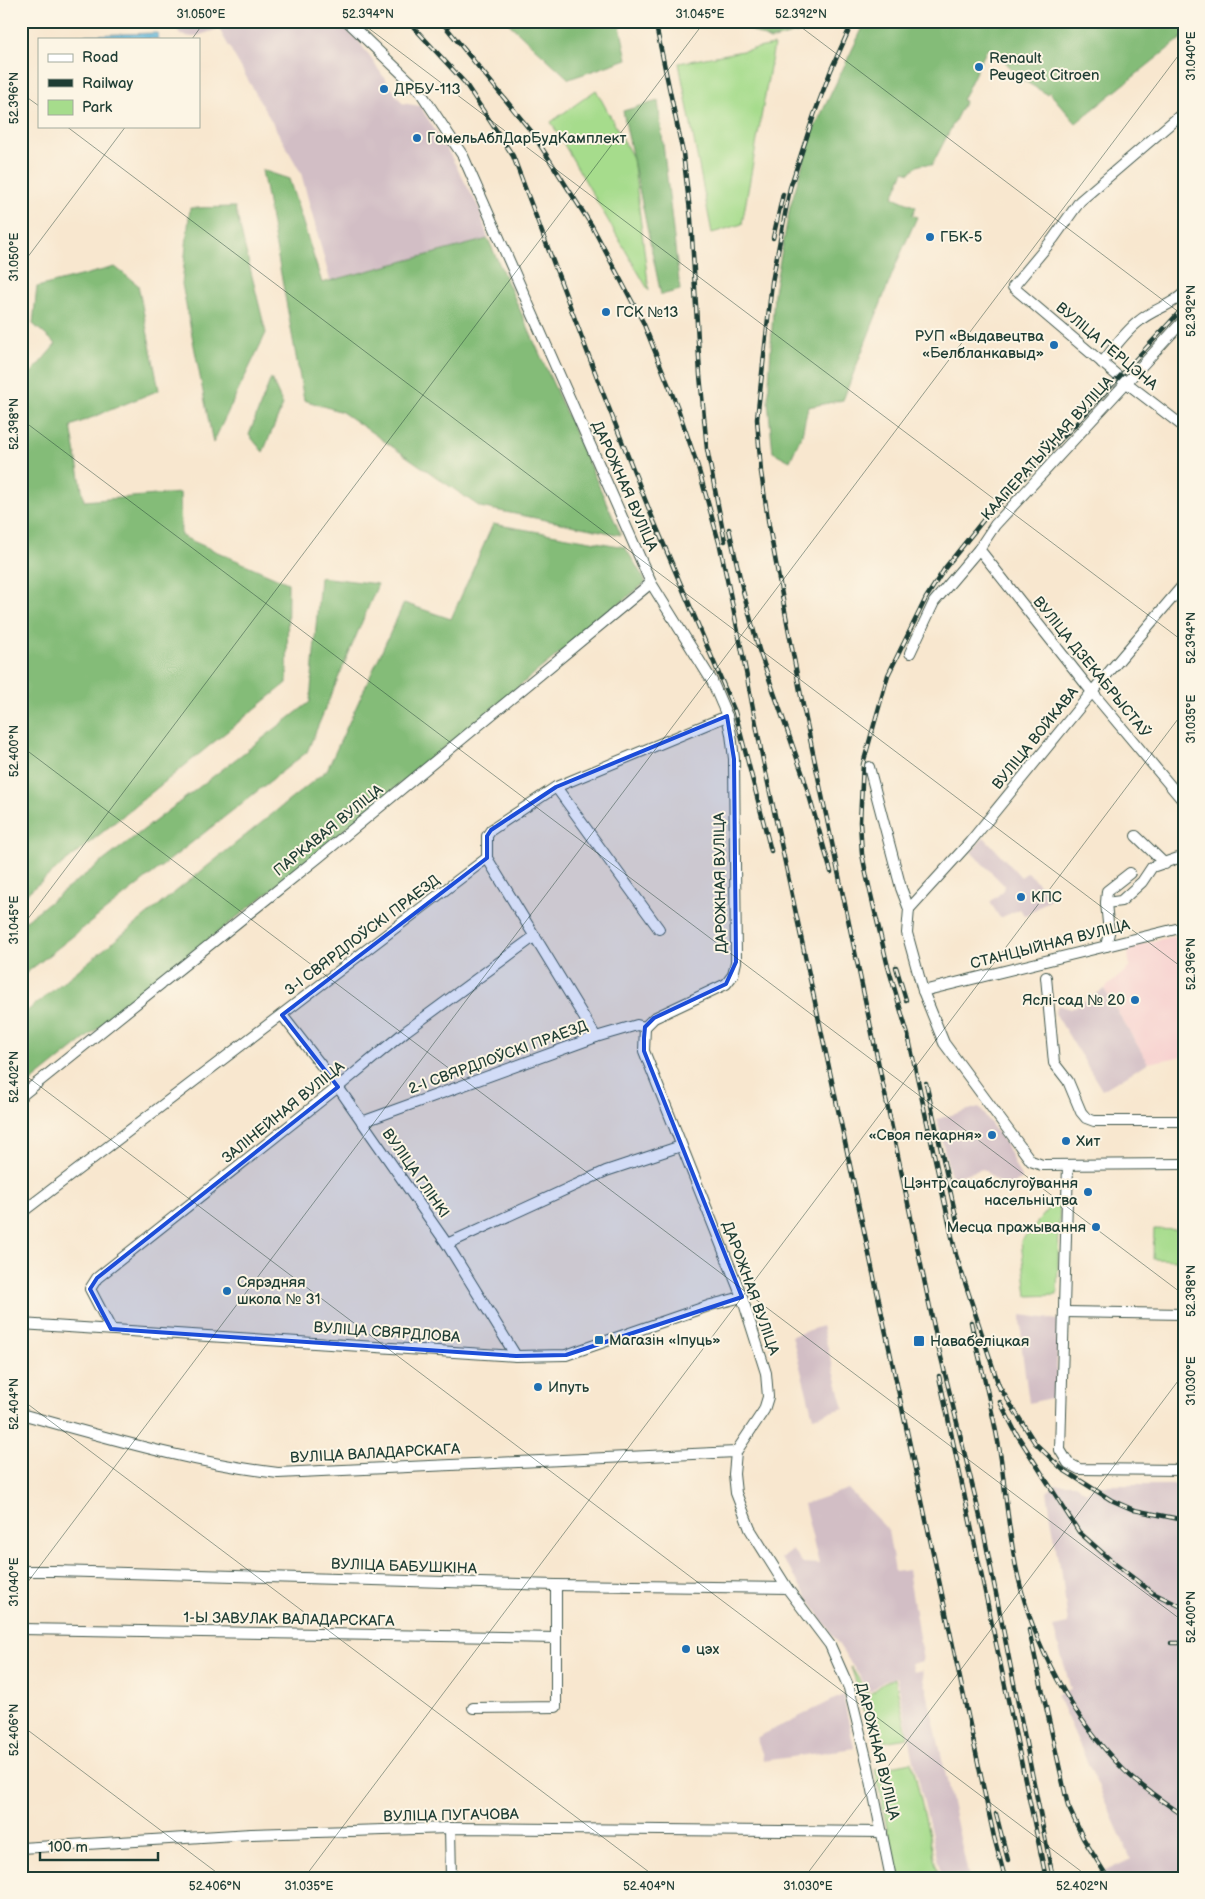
<svg xmlns="http://www.w3.org/2000/svg" width="1205" height="1899" font-family="'Balsamiq Sans',sans-serif">
<style>
.built{fill:#f7d0cf}
.industrial{fill:#d2bec5}
.green{fill:#a6dc8c;stroke:#628c60}
.forest{fill:#84bc78;stroke:#527c56}
.water{fill:#59b0d6;stroke:#3c7685}
.lines{fill:none;stroke-linecap:round;stroke-linejoin:round}
.minor-casing{stroke:#40564b;stroke-width:12}
.minor{stroke:#fff;stroke-width:10}
.rail-casing{stroke:#1f3d34;stroke-width:4.5}
.rail{stroke:#fcf5e5;stroke-width:2.5;stroke-dasharray:8;stroke-linecap:butt}
.marked{fill:#1d4ed8;fill-opacity:0.2;stroke:#1d4ed8;stroke-width:4;stroke-linejoin:round}
.ticks{fill:none;stroke:#1f3d34;stroke-width:1;stroke-opacity:0.45}
.poi-dot{fill:#1f6fb2;stroke:#fcf5e5;stroke-width:2}
.labels{text-anchor:middle;stroke-width:4;stroke-linejoin:round;paint-order:stroke}
.poi-label{font-size:15px;fill:#1f3d34;stroke:#fcf5e5;text-anchor:start}
.street-label{font-size:15px;fill:#1f3d34;stroke:#fcf5e5}
.neatline{fill:none;stroke:#1f3d34;stroke-width:2}
.ticks-label{font-size:12px;text-anchor:middle;fill:#1f3d34}
</style>
<rect width="100%" height="100%" fill="#fcf5e5"/>
<filter id="ink" filterUnits="userSpaceOnUse"><feTurbulence type="fractalNoise" baseFrequency=".02" numOctaves="2"/><feDisplacementMap in="SourceGraphic" scale="10" xChannelSelector="R" yChannelSelector="G"/><feConvolveMatrix kernelMatrix="1 2 1 2 8 2 1 2 1" color-interpolation-filters="sRGB"/></filter>
<filter id="wash" filterUnits="userSpaceOnUse"><feTurbulence type="fractalNoise" baseFrequency=".0096" numOctaves="4" result="noise"/><feDisplacementMap in="SourceGraphic" scale="20" xChannelSelector="R" yChannelSelector="G"/><feGaussianBlur stdDeviation="1.12" result="paint"/><feColorMatrix in="noise" values="0 0 0 0 0 0 0 0 0 0 0 0 0 0 0 0 0 1.4 0 .05"/><feComposite in="paint" operator="in"/></filter>
<g filter="url(#wash)">
<rect width="100%" height="100%" fill="#f8e7cf"/>
<path class="built" d="M1184 934V1056L1148 1063 1104 989 1130 967 1127 947Z"/>
<g class="industrial">
<path d="M173 21H337L358 40 402 103 420 106 449 153 479 208 488 239 331 284 301 173 219 29 193 37 180 35Z"/>
<path d="M984 837 1021 877 1028 872 1051 898 1026 916 1024 915 1020 909 1000 918 990 902 1003 891 1004 885 971 852Z"/>
<path d="M1104 989 1148 1063 1102 1090 1055 1013 1058 1005 1071 1009Z"/>
<path d="M979 1107 1006 1145 1022 1180 1004 1187 983 1169 951 1178 937 1119Z"/>
<path d="M1021 1315 1059 1320 1055 1397 1029 1403 1022 1351Z"/>
<path d="M822 1326 844 1408 813 1417 792 1336Z"/>
<path d="M1056 1484H1075L1086 1492 1095 1485H1184V1878H1097V1876L1103 1872 1131 1859 1057 1695 1071 1689 1053 1627 1068 1624 1061 1567H1059L1047 1492Z"/>
<path d="M848 1489 888 1530 895 1572 908 1570 923 1661 911 1664 913 1672 922 1670 969 1878H942L914 1761 897 1677 883 1682 870 1692 798 1583 792 1571 781 1559 792 1550 803 1563 819 1564 804 1504Z"/>
<path d="M843 1695 854 1748 763 1761 762 1753 756 1738Z"/>
</g>
<g class="green">
<path d="M774 45 742 224 712 233 679 63Z"/>
<path d="M596 90 633 158 649 291 551 122Z"/>
<path d="M1060 1196 1057 1295 1027 1296 1021 1241Z"/>
<path d="M1154 1229 1181 1230 1179 1260 1153 1259Z"/>
<path d="M851 1667 869 1695 883 1684 895 1678 908 1738 876 1743 870 1715 865 1716 856 1682Z"/>
<path d="M912 1762 939 1878H897L875 1769Z"/>
</g>
<g class="forest">
<path d="M506 21H619L627 59 569 79Z"/>
<path d="M734 21H841L770 40Z"/>
<path d="M866 21H1184V36L1076 123 1049 92 1047 94 1019 78 999 54 987 49 962 100 965 101 932 165C921 163 916 165 910 173L904 171 893 197 916 207 912 215 917 217 897 262 843 400 808 407 802 434 790 461 773 452 768 402 774 292 790 207 812 133Z"/>
<path d="M658 101 680 290 661 295 623 111Z"/>
<path d="M262 170 289 179 322 283 488 239 621 535 480 507 342 412 304 400Z"/>
<path d="M235 207 266 333 213 443 182 284 190 208Z"/>
<path d="M115 267 138 285 159 390 71 426 84 501 180 493 181 536 288 583 287 683 21 898V385L56 344 33 324 37 287Z"/>
<path d="M271 378 283 405 263 452 249 435Z"/>
<path d="M493 524 625 547 646 582 266 894 21 1090V1016L327 770 404 603 451 619Z"/>
<path d="M320 577 378 584 307 752 21 977V924L310 702Z"/>
</g>
<path class="water" d="M158 33V39H86L85 35Z"/>
</g>
<g filter="url(#ink)">
<g class="lines">
<g class="minor-casing">
<g id="minor">
<path d="M347 21 419 90 463 156 651 583 712 681 727 716 731 734 734 759 736 962 733 975 726 984 654 1018 645 1027 644 1051 742 1297 766 1373 768 1397 764 1410 736 1452 734 1474 736 1493 750 1529 787 1588 830 1645 849 1688 868 1766 891 1878"/>
<path d="M1184 112 1080 201 1053 239 1013 287 1119 377 1184 427"/>
<path d="M1102 363C1113 349 1124 333 1138 322 1152 309 1170 307 1184 293"/>
<path d="M979 549 1092 692 1184 802"/>
<path d="M910 653 934 602 979 549 995 525 1184 320"/>
<path d="M869 767 901 888 909 909 907 933 923 991 944 1043 1031 1161 1042 1165 1184 1164"/>
<path d="M556 787 659 929"/>
<path d="M1136 836 1165 864"/>
<path d="M487 858 596 1037"/>
<path d="M1106 903 1107 891 1130 873"/>
<path d="M909 909 970 842 1092 692 1184 584"/>
<path d="M1106 946 1109 933 1106 903 1121 901 1142 882 1152 867 1184 856"/>
<path d="M1046 977 1054 1063 1068 1081 1081 1112 1086 1118 1094 1121H1184"/>
<path d="M923 991 1184 927"/>
<path d="M282 1015 338 1087 447 1244 516 1356"/>
<path d="M21 1096 319 857 651 583"/>
<path d="M362 1122 596 1037 637 1025 645 1027"/>
<path d="M1068 1165 1060 1450 1068 1463 1079 1469 1184 1470"/>
<path d="M21 1213 487 858V836L491 830 556 787 727 716"/>
<path d="M447 1244 606 1171 681 1146"/>
<path d="M1065 1312 1184 1314"/>
<path d="M21 1324 516 1356 566 1355 711 1305 742 1297"/>
<path d="M111 1329 90 1289 97 1278 338 1087 406 1031 535 936"/>
<path d="M21 1414C106 1437 191 1463 278 1473L736 1452"/>
<path d="M21 1571H54L556 1585 787 1588"/>
<path d="M21 1629 556 1638"/>
<path d="M473 1708 556 1707V1585"/>
<path d="M450 1828 451 1878"/>
<path d="M21 1848 251 1834 450 1828 882 1832"/>
</g>
</g>
<use href="#minor" class="minor"/>
<g class="rail-casing">
<g id="rail">
<path d="M408 21 465 83 513 156 601 388 650 512 735 712 771 851"/>
<path d="M441 21 531 131 592 226 643 322 677 406 698 467 720 546 741 646 762 755 994 1837 1005 1878"/>
<path d="M655 21 683 153 691 219 700 375 707 449 725 541"/>
<path d="M853 21 831 70 814 115 790 188 772 282 757 419 761 472 769 526 801 696 937 1341 983 1529 1053 1878"/>
<path d="M773 238 783 194"/>
<path d="M729 529 743 591 759 650 804 778 831 872"/>
<path d="M896 967 906 1000"/>
<path d="M926 1083 957 1221"/>
<path d="M971 1322C981 1367 994 1414 1001 1459 1006 1498 1009 1537 1018 1576 1034 1646 1072 1718 1124 1770 1141 1787 1164 1802 1184 1816"/>
<path d="M939 1376 1046 1878"/>
<path d="M997 1383 1035 1443 1062 1469 1111 1500 1134 1510 1184 1520"/>
<path d="M1000 1389 956 1255 908 1035 887 963 867 878 862 854 860 822 863 764 888 675 926 598 945 568 985 518 1074 426 1184 307"/>
<path d="M1000 1402 1016 1433 1079 1532 1115 1564 1153 1593 1184 1608"/>
<path d="M1029 1630 1068 1806 1083 1838 1108 1878"/>
<path d="M1171 1643H1184"/>
<path d="M996 1814 1008 1860"/>
</g>
</g>
<use href="#rail" class="rail"/>
</g>
</g>
<path class="marked" d="M727 716 734 759 736 962 726 984 654 1018 645 1027 644 1038V1051L742 1297 566 1355 516 1356 111 1329 90 1289 97 1278 338 1087 282 1015 487 858V836L491 830 556 787Z"/>
<path class="ticks" d="M359 21 1184 642M793 21 1184 316M192 39 205 21M21 93 39 106M66 126 1184 969M21 266 126 126M21 419 1184 1295M21 746 1184 1622M21 928 705 21M21 1072 1090 1878M21 1399 657 1878M21 1591 1184 48M21 1725 224 1878M304 1878 1184 711M804 1878 1184 1373"/>
<g class="poi-dot">
<circle cx="979" cy="67" r="5"/>
<circle cx="384" cy="89" r="5"/>
<circle cx="417" cy="138" r="5"/>
<circle cx="930" cy="237" r="5"/>
<circle cx="606" cy="312" r="5"/>
<circle cx="1054" cy="345" r="5"/>
<circle cx="1021" cy="897" r="5"/>
<circle cx="1135" cy="1000" r="5"/>
<circle cx="992" cy="1135" r="5"/>
<circle cx="1066" cy="1141" r="5"/>
<circle cx="1088" cy="1192" r="5"/>
<circle cx="1096" cy="1227" r="5"/>
<circle cx="227" cy="1291" r="5"/>
<rect x="594" y="1335" width="10" height="10" rx="2.5"/>
<rect x="913" y="1335" width="12" height="12" rx="2.5"/>
<circle cx="538" cy="1387" r="5"/>
<circle cx="686" cy="1649" r="5"/>
</g>
<g class="labels">
<g class="poi-label">
<text x="989" y="63">Renault<tspan x="989" dy="17">Peugeot Citroen</tspan></text>
<text x="394" y="94">ДРБУ-113</text>
<text x="427" y="143">ГомельАблДарБудКамплект</text>
<text x="940" y="242">ГБК-5</text>
<text x="616" y="317">ГСК №13</text>
<text x="1044" y="341" text-anchor="end">РУП «Выдавецтва<tspan x="1044" dy="17">«Белбланкавыд»</tspan></text>
<text x="1031" y="902">КПС</text>
<text x="1125" y="1005" text-anchor="end">Яслі-сад № 20</text>
<text x="982" y="1140" text-anchor="end">«Своя пекарня»</text>
<text x="1076" y="1146">Хит</text>
<text x="1078" y="1188" text-anchor="end">Цэнтр сацабслугоўвання<tspan x="1078" dy="17">насельніцтва</tspan></text>
<text x="1086" y="1232" text-anchor="end">Месца пражывання</text>
<text x="237" y="1287">Сярэдняя<tspan x="237" dy="17">школа № 31</tspan></text>
<text x="609" y="1345">Магазін «Іпуць»</text>
<text x="930" y="1346">Навабеліцкая</text>
<text x="548" y="1392">Ипуть</text>
<text x="696" y="1654">цэх</text>
</g>
<g class="street-label">
<text transform="translate(1107 346) rotate(40)" y="5">ВУЛІЦА ГЕРЦЭНА</text>
<text transform="translate(1047 448) rotate(-48)" y="5">КААПЕРАТЫЎНАЯ ВУЛІЦА</text>
<text transform="translate(625 486) rotate(66)" y="5">ДАРОЖНАЯ ВУЛІЦА</text>
<text transform="translate(1092 667) rotate(51)" y="5">ВУЛІЦА ДЗЕКАБРЫСТАЎ</text>
<text transform="translate(1035 738) rotate(-51)" y="5">ВУЛІЦА ВОЙКАВА</text>
<text transform="translate(328 830) rotate(-39)" y="5">ПАРКАВАЯ ВУЛІЦА</text>
<text transform="translate(720 883) rotate(-91)" y="5">ДАРОЖНАЯ ВУЛІЦА</text>
<text transform="translate(362 935) rotate(-37)" y="5">3-І СВЯРДЛОЎСКІ ПРАЕЗД</text>
<text transform="translate(1050 944) rotate(-14)" y="5">СТАНЦЫЙНАЯ ВУЛІЦА</text>
<text transform="translate(498 1057) rotate(-20)" y="5">2-І СВЯРДЛОЎСКІ ПРАЕЗД</text>
<text transform="translate(283 1112) rotate(-39)" y="5">ЗАЛІНЕЙНАЯ ВУЛІЦА</text>
<text transform="translate(416 1173) rotate(55)" y="5">ВУЛІЦА ГЛІНКІ</text>
<text transform="translate(751 1288) rotate(70)" y="5">ДАРОЖНАЯ ВУЛІЦА</text>
<text transform="translate(387 1332) rotate(4)" y="5">ВУЛІЦА СВЯРДЛОВА</text>
<text transform="translate(375 1453) rotate(-3)" y="5">ВУЛІЦА ВАЛАДАРСКАГА</text>
<text transform="translate(404 1566) rotate(2)" y="5">ВУЛІЦА БАБУШКІНА</text>
<text transform="translate(289 1619) rotate(1)" y="5">1-Ы ЗАВУЛАК ВАЛАДАРСКАГА</text>
<text transform="translate(878 1751) rotate(76)" y="5">ДАРОЖНАЯ ВУЛІЦА</text>
<text transform="translate(451 1815) rotate(-1)" y="5">ВУЛІЦА ПУГАЧОВА</text>
</g>
</g>
<rect width="1205" height="1899" fill="none" stroke="#fcf5e5" stroke-width="55"/>
<rect x="38" y="38" width="162" height="90" fill="#fcf5e5" stroke="#a4ab9e"/>
<rect x="48" y="54" width="25" height="8" fill="#ffffff" stroke="#a4ab9e"/>
<text x="82" y="62" font-size="15" fill="#1f3d34">Road</text>
<rect x="48" y="79" width="25" height="8" fill="#1f3d34" stroke="#a4ab9e"/>
<text x="82" y="88" font-size="15" fill="#1f3d34">Railway</text>
<rect x="48" y="100" width="25" height="15" fill="#a6dc8c" stroke="#a4ab9e"/>
<text x="82" y="112" font-size="15" fill="#1f3d34">Park</text>
<path d="M40 1852v8h118v-8" fill="none" stroke="#1f3d34" stroke-width="2.5"/>
<text x="48" y="1852" font-size="15" fill="#1f3d34" stroke="#fcf5e5" stroke-width="4" paint-order="stroke">100 m</text>
<rect x="28" y="28" width="1150" height="1844" class="neatline"/>
<g class="ticks-label">
<text x="201" y="18">31.050°E</text>
<text x="368" y="18">52.394°N</text>
<text x="700" y="18">31.045°E</text>
<text x="801" y="18">52.392°N</text>
<text transform="translate(1191 56) rotate(-90)" y="4">31.040°E</text>
<text transform="translate(14 98) rotate(-90)" y="4">52.396°N</text>
<text transform="translate(14 257) rotate(-90)" y="4">31.050°E</text>
<text transform="translate(1191 311) rotate(-90)" y="4">52.392°N</text>
<text transform="translate(14 424) rotate(-90)" y="4">52.398°N</text>
<text transform="translate(1191 638) rotate(-90)" y="4">52.394°N</text>
<text transform="translate(1191 719) rotate(-90)" y="4">31.035°E</text>
<text transform="translate(14 751) rotate(-90)" y="4">52.400°N</text>
<text transform="translate(14 920) rotate(-90)" y="4">31.045°E</text>
<text transform="translate(1191 964) rotate(-90)" y="4">52.396°N</text>
<text transform="translate(14 1077) rotate(-90)" y="4">52.402°N</text>
<text transform="translate(1191 1291) rotate(-90)" y="4">52.398°N</text>
<text transform="translate(1191 1381) rotate(-90)" y="4">31.030°E</text>
<text transform="translate(14 1404) rotate(-90)" y="4">52.404°N</text>
<text transform="translate(14 1582) rotate(-90)" y="4">31.040°E</text>
<text transform="translate(1191 1617) rotate(-90)" y="4">52.400°N</text>
<text transform="translate(14 1730) rotate(-90)" y="4">52.406°N</text>
<text x="215" y="1890">52.406°N</text>
<text x="309" y="1890">31.035°E</text>
<text x="649" y="1890">52.404°N</text>
<text x="808" y="1890">31.030°E</text>
<text x="1082" y="1890">52.402°N</text>
</g>
</svg>
